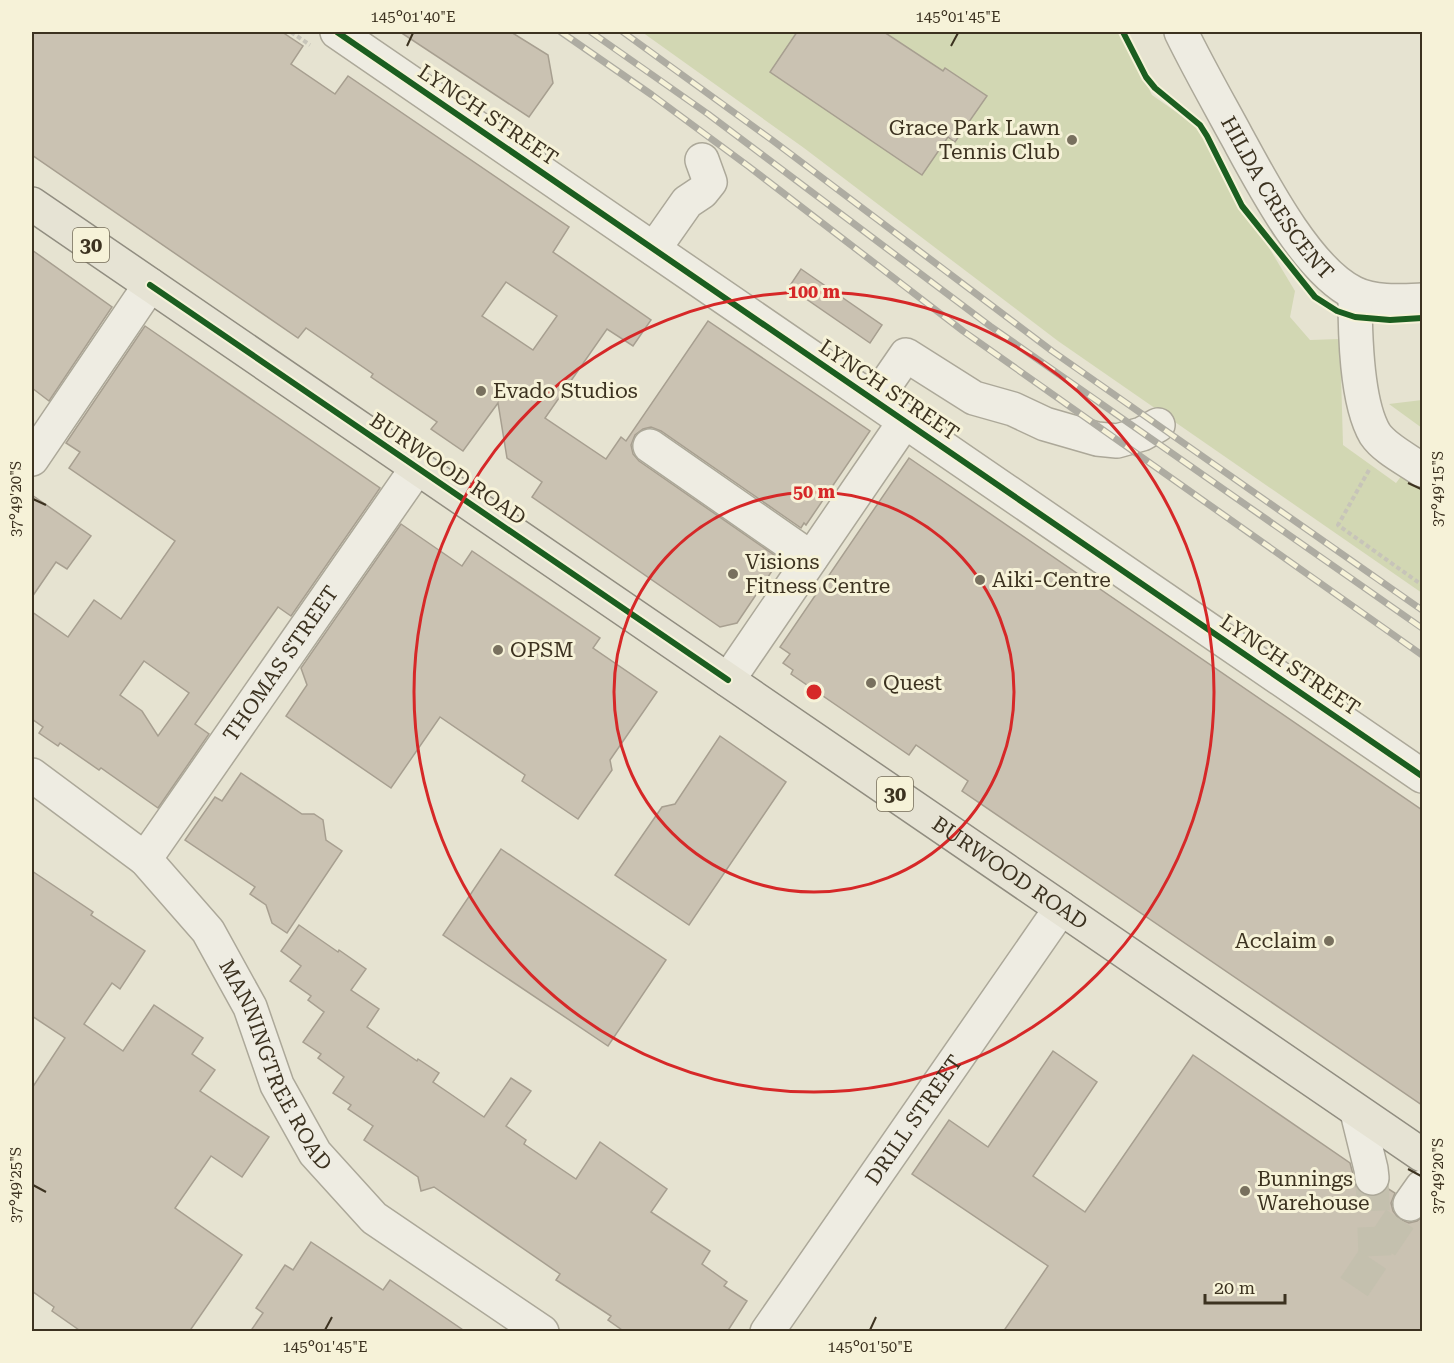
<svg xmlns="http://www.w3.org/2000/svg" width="1454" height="1363" font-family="'Roboto Serif',serif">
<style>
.green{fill:#d2d7b3}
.building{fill:#cac2b2;stroke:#a79f90;stroke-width:1.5;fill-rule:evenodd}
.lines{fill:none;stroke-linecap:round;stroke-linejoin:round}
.minor-tunnel{stroke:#c4c0ae;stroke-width:33;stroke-dasharray:33 16;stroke-linecap:butt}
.minor-casing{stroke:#aca899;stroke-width:36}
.major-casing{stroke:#918d80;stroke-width:36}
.path{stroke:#c7c4b9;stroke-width:4;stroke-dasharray:4.5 3;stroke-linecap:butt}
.minor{stroke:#eeece2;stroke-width:33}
.major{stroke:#e6e3d4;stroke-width:33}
.rail-casing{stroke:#aeaca2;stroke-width:7}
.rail{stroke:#f6f2d8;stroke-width:4.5;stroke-dasharray:14;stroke-linecap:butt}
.cycleway-casing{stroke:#f6f2d8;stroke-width:10}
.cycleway{stroke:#1b5e20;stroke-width:6}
.ticks{fill:none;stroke:#3c3220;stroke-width:2}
.ring{fill:none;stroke:#d62828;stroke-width:3}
.poi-dot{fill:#78705e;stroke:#f6f2d8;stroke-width:2}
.labels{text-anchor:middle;stroke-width:6;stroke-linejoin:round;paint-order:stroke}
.shield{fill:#f6f2d8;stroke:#746c57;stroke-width:1.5}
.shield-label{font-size:20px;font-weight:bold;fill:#3c3220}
.street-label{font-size:21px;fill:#3c3220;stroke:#f6f2d8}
.poi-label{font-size:21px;fill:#3c3220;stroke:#f6f2d8;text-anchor:start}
.centre{fill:#d62828;stroke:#f6f2d8;stroke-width:3}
.ring-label{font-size:18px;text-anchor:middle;font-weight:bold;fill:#d62828;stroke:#f6f2d8;stroke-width:6;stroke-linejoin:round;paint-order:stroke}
.neatline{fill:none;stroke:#3c3220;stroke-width:2}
.ticks-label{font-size:15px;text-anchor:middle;fill:#3c3220}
</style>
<rect width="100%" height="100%" fill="#e6e3d1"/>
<g class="green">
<path d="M642 32H1121L1152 95 1196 126 1295 291 1290 317 1310 340 1340 339 1343 445 1396 483 1405 471 1422 484V593L1058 341 804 148Z"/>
<path d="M1422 400V428L1389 404Z"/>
</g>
<g class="building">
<path d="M32 32H282L303 46 291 64 335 94 348 76 569 227 553 252 651 320 633 346 607 329 545 418 606 459 621 437 626 441 708 321 870 431 806 525 804 523 801 528 661 431 651 427 643 429 635 435 631 445 633 454 639 461 780 559 737 623 720 627 532 497 542 482 507 458 498 403 463 451 431 429 437 422 371 377 373 374 306 328 298 338 32 155ZM506 282 557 316 533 350 482 316Z"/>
<path d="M400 32H511L548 55 553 83 529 117Z"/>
<path d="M797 32H884L943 71 945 68 987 96 955 142 948 137 922 175 770 72Z"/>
<path d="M32 250 112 307 49 401 32 388Z"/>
<path d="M801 269 882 325 870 343 789 287Z"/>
<path d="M145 326 380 488 291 616 278 607 195 724 209 734 158 808 101 768 99 770 60 743 58 746 39 733 43 727 32 719V612L68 637 94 600 121 619 175 541 69 468 80 452 66 443ZM144 661 189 693 158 736 142 711 120 695Z"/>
<path d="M909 458 1422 810V1105L962 791 968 781 916 745 909 755 791 674 793 670 783 663 790 654 780 647Z"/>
<path d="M32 495 91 536 67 569 56 562 32 597Z"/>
<path d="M401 524 462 566 472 551 600 638 593 648 657 692 610 760 612 770 578 819 522 781 525 775 440 717 391 788 286 716 307 685 301 668Z"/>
<path d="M720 736 786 782 689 925 615 875 662 807 675 804Z"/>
<path d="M241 773 302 814H314L323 820 326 840 342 851 287 933 272 923 266 905 250 894 255 887 185 840 215 797 222 801Z"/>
<path d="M501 849 666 960 608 1046 443 935Z"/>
<path d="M32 871 93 912 91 915 145 951 120 989 112 983 84 1024 123 1051 154 1005 203 1038 192 1054 215 1070 200 1091 269 1137 242 1177 211 1156 175 1208 242 1255 189 1332H82L52 1311 54 1307 32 1291V1088L65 1038 32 1016Z"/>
<path d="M299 925 338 952 339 950 366 969 351 990 379 1009 367 1027 417 1061 418 1059 439 1073 433 1082 449 1093 484 1117 511 1078 531 1091 506 1126 526 1140 524 1144 576 1179 600 1142 667 1189 651 1212 710 1251 702 1264 727 1282 724 1286 747 1301 727 1332H625L608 1320 611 1316 556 1280 560 1274 434 1187 421 1191 418 1177 364 1140 373 1126 348 1109 351 1105 333 1093 344 1077 318 1058 321 1054 303 1042 324 1012 308 1000 311 996 290 981 301 966 281 951Z"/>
<path d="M1053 1051 1097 1082 1033 1176 1085 1212 1193 1055 1350 1163 1357 1189 1364 1195 1375 1196 1383 1193 1387 1188 1395 1193 1391 1203 1393 1211 1399 1219 1409 1223 1417 1221 1422 1217V1332H1003L1048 1266 912 1174 949 1120 988 1147Z"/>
<path d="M311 1242 383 1290 390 1280 466 1332H250L263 1313 256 1308 285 1265 293 1270Z"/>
</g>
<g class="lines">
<g class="minor-tunnel">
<path d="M1372 1178 1375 1256"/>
<path d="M1354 1287 1410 1204"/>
</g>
<g class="minor-casing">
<g id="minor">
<path d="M337 32 1422 776"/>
<path id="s1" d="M1181 32C1198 67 1218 102 1237 137 1262 183 1307 270 1354 293 1374 303 1401 301 1422 300"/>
<path d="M654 249 687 202 702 192 710 182 702 160"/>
<path d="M1355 294C1355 331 1356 402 1375 434 1385 449 1408 460 1422 470"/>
<path d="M875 400 906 355 974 398 1013 409 1045 424 1097 439 1117 441 1142 434 1158 425"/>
<path d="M650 446 811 558"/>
<path d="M32 459 150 285"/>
<path d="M728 680 905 421"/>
<path id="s2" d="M32 775 145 859 208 931 250 1007 277 1085 315 1153 374 1218 542 1332"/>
<path id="s3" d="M145 859 417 468"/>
<path d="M1357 1112 1371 1169 1372 1178"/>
<path d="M1410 1204 1422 1187"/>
<path id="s4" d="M767 1332 1061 908"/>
</g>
</g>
<g class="major-casing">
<g id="major">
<path id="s5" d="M32 204 1422 1155"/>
</g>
</g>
<g class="path">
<path d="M291 32 310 45"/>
<path d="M1369 470 1338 525 1422 585"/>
</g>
<use href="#minor" class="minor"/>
<use href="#major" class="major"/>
<g class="rail-casing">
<g id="rail">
<path d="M561 32 652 95 748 166 963 331 1422 655"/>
<path d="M591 32 708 114 990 326 1422 628"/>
<path d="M623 32 772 140 1052 351 1422 610"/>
</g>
</g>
<use href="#rail" class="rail"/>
<g class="cycleway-casing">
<g id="cycleway">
<path d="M337 32 1422 776"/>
<path d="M1123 32 1146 77 1155 88 1200 125 1207 136 1242 206 1315 297 1337 311 1355 317 1390 320 1422 318"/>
<path d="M150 285 728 680"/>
</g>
</g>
<use href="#cycleway" class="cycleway"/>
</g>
<path class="ticks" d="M407 46 413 33M951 46 958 33M1408 483 1421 489M33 499 46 505M1408 1169 1421 1176M33 1185 46 1192M325 1330 332 1317M870 1330 876 1317"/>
<g class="ring">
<circle cx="814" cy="692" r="200"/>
<circle cx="814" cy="692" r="400"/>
</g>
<g class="poi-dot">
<circle cx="1072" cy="140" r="6"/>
<circle cx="481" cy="391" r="6"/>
<circle cx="733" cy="574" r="6"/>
<circle cx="980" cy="580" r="6"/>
<circle cx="498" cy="650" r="6"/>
<circle cx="871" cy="683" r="6"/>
<circle cx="1329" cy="941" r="6"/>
<circle cx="1245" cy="1191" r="6"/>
</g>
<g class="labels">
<g class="shield">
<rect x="73" y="228" width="36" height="34" rx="4.5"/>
<rect x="877" y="777" width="36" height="34" rx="4.5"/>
</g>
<g class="shield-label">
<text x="91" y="252">30</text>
<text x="895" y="801">30</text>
</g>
<g class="street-label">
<text transform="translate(488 115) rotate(34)" y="7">LYNCH STREET</text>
<text dy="7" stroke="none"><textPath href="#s1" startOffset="192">HILDA CRESCENT</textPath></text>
<text transform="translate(889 390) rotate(34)" y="7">LYNCH STREET</text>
<text transform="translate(448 469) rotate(34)" y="7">BURWOOD ROAD</text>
<text dy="7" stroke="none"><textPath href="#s3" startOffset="238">THOMAS STREET</textPath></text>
<text transform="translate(1290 665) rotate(34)" y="7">LYNCH STREET</text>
<text dy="7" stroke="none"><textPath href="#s5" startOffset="1185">BURWOOD ROAD</textPath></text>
<text dy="7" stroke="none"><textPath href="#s2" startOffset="387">MANNINGTREE ROAD</textPath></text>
<text dy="7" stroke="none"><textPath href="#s4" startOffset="258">DRILL STREET</textPath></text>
</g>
<g class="poi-label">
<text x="1060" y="135" text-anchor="end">Grace Park Lawn<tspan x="1060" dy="24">Tennis Club</tspan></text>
<text x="493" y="398">Evado Studios</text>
<text x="745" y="569">Visions<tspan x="745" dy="24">Fitness Centre</tspan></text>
<text x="992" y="587">Aiki-Centre</text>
<text x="510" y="657">OPSM</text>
<text x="883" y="690">Quest</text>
<text x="1317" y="948" text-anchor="end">Acclaim</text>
<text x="1257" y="1186">Bunnings<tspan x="1257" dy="24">Warehouse</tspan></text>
</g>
</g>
<circle cx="814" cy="692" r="9" class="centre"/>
<g class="ring-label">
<text x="814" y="298">100 m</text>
<text x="814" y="498">50 m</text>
</g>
<rect width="1454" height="1363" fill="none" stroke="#f6f2d8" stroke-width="66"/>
<path d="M1205 1294v9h80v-9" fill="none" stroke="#3c3220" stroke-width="3"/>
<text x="1214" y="1294" font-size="18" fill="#3c3220" stroke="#f6f2d8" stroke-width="4.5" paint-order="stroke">20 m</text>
<rect x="33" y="33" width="1388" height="1297" class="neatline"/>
<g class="ticks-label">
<text x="413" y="22">145°01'40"E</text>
<text x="958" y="22">145°01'45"E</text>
<text transform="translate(1438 489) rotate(-90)" y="5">37°49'15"S</text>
<text transform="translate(16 499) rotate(-90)" y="5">37°49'20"S</text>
<text transform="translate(1438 1176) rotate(-90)" y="5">37°49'20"S</text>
<text transform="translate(16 1185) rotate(-90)" y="5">37°49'25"S</text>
<text x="325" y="1352">145°01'45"E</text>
<text x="870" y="1352">145°01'50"E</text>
</g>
</svg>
